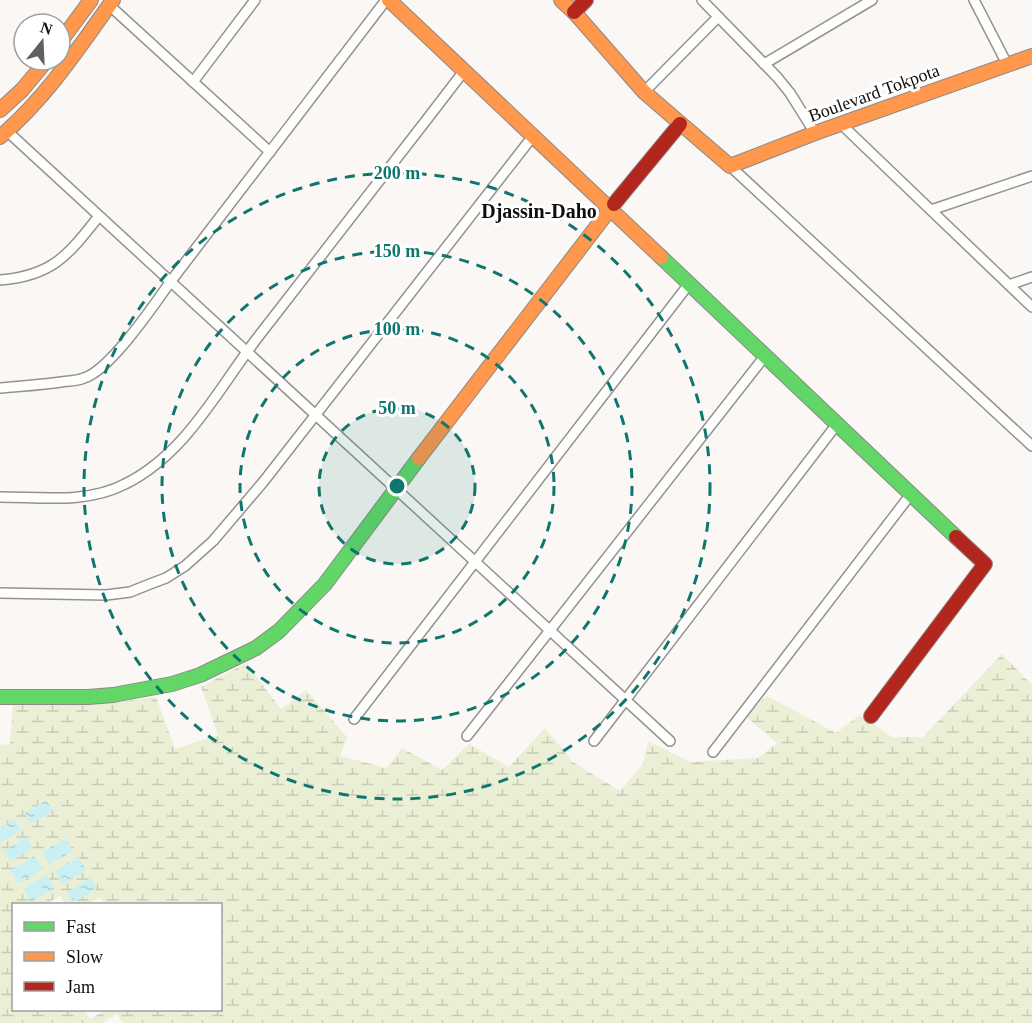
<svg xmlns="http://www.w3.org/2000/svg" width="1032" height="1023" font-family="'Times New Roman',serif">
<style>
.wetland{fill:url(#wetland-marsh);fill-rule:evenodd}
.water{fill:url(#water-ripples)}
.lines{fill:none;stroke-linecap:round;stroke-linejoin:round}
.street-casing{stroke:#949392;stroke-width:12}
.fast-casing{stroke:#8b8a88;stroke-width:16}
.slow-casing{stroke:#8b8a88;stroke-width:16}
.jam-casing{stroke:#8b8a88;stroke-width:16}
.street{stroke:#fefefd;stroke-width:9}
.fast{stroke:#63d668;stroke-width:14}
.slow{stroke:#ff974d;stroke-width:14}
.jam{stroke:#b3261e;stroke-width:14}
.ring{fill:none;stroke:#0f766e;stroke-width:3;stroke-dasharray:10 8}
.labels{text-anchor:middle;stroke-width:6;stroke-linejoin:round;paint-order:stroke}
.street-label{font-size:18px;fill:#0e0e0e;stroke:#fff}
.neighbourhood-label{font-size:20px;font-weight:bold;fill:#0e0e0e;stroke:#fff}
.centre{fill:#0f766e;stroke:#fff;stroke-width:3}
.ring-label{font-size:18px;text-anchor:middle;font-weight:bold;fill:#0f766e;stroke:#fff;stroke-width:6;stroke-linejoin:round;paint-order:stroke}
</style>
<defs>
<pattern id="wetland-marsh" width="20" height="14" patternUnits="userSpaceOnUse" patternTransform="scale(1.5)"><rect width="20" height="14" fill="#ebefd5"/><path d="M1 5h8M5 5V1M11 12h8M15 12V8" fill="none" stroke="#c8ccb6"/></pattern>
<pattern id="water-ripples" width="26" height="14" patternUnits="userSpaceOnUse" patternTransform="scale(1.5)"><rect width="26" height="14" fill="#cbf0f3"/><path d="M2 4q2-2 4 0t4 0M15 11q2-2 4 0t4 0" fill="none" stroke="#adcdcf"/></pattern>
</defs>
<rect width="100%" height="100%" fill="#faf7f4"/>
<path class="wetland" d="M1002 654 1031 684H1032V1023H123L117 1014 102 1023H0V842L22 829 15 819 0 828V745L10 744 13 705 119 702 156 697 175 749 218 735 201 687 246 663 281 709 306 690 347 737 340 756 387 768 402 748 442 770 469 744 509 767 545 728 573 762 620 791 643 764 648 741 690 762 758 758 777 743 745 716 767 696 836 733 860 715 892 737H923ZM60 896 65 904H88L100 898 105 904H220V1010H107L90 1019 84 1010H14V904H46Z"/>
<g class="water">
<path d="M46 800 53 811 31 824 25 813Z"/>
<path d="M15 819 22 830 0 842V828Z"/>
<path d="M26 837 33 848 11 861 4 850Z"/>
<path d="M66 839 73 851 49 865 42 852Z"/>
<path d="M35 856 43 869 18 884 10 870Z"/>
<path d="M79 857 86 870 62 884 55 871Z"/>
<path d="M47 875 55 888 31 902 23 889Z"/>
<path d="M91 878 97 889 73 903 67 892Z"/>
</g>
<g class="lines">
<g class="street-casing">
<g id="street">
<path d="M702 0 777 77 790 93 815 133"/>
<path d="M974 0 1007 64"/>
<path d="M109 5 270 152"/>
<path d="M764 64 872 0"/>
<path d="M193 82 255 0"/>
<path d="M644 92 718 17"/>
<path d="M841 124 1032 307"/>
<path d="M7 131 670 741"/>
<path d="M730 166 1032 446"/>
<path d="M931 210 1032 176"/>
<path d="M0 280C53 276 69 254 99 216"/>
<path d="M1009 285 1032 277"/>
<path d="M0 388C20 386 41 385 61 382 68 381 77 381 84 378 110 370 154 305 171 281L386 0"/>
<path d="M0 497C41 497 87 504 125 484 186 454 218 389 258 337 327 248 396 160 464 71"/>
<path d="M0 593 106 595 130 592 150 584 166 578 185 566 213 541 264 481 533 136"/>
<path d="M354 719 689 284"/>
<path d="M467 736 765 356"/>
<path d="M594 741 837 424"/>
<path d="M713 752 911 494"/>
</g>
</g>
<g class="fast-casing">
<g id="fast">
<path d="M661 257 956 537"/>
<path d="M0 697H88L113 695 172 684 200 675 256 648 279 631 325 584 419 458"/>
</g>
</g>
<g class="slow-casing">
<g id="slow">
<path d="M389 0 661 257"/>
<path d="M561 0 574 12 644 92 730 166 815 133 1032 56"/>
<path d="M60 42 91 0"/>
<path d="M0 110 22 90 47 60"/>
<path d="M0 137C45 99 79 48 113 0"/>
<path d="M419 458 614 204"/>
</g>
</g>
<g class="jam-casing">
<g id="jam">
<path d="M574 12 586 0"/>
<path d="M614 204 680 124"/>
<path d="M871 716 985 564 956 537"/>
</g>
</g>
<use href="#street" class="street"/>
<use href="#fast" class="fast"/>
<use href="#slow" class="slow"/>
<use href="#jam" class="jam"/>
</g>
<circle cx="397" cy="486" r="78" fill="#0f766e" fill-opacity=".12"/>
<g class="ring">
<circle cx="397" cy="486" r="78"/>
<circle cx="397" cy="486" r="157"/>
<circle cx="397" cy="486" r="235"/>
<circle cx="397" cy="486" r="313"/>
</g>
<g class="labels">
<g class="street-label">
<text transform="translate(874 93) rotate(-20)" y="6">Boulevard Tokpota</text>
</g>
<g class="neighbourhood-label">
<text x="539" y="218">Djassin-Daho</text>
</g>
</g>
<circle cx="397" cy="486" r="9" class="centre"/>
<g class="ring-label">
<text x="397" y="179">200 m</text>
<text x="397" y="257">150 m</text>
<text x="397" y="335">100 m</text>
<text x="397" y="414">50 m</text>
</g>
<rect x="12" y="903" width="210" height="108" fill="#ffffff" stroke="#9f9f9f" stroke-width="1.5"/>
<rect x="24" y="922" width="30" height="9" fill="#63d668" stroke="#9f9f9f" stroke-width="1.5"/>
<text x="66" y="933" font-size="18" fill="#0e0e0e">Fast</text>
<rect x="24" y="952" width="30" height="9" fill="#ff974d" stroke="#9f9f9f" stroke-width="1.5"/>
<text x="66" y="963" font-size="18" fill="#0e0e0e">Slow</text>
<rect x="24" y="982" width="30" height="9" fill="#b3261e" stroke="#9f9f9f" stroke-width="1.5"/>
<text x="66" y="993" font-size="18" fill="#0e0e0e">Jam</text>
<g transform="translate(42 42) rotate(18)"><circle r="28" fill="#ffffff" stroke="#9f9f9f" stroke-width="1.5"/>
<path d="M0-4.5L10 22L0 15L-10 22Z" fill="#61605e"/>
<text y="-9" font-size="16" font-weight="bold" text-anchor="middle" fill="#0e0e0e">N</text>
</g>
</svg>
